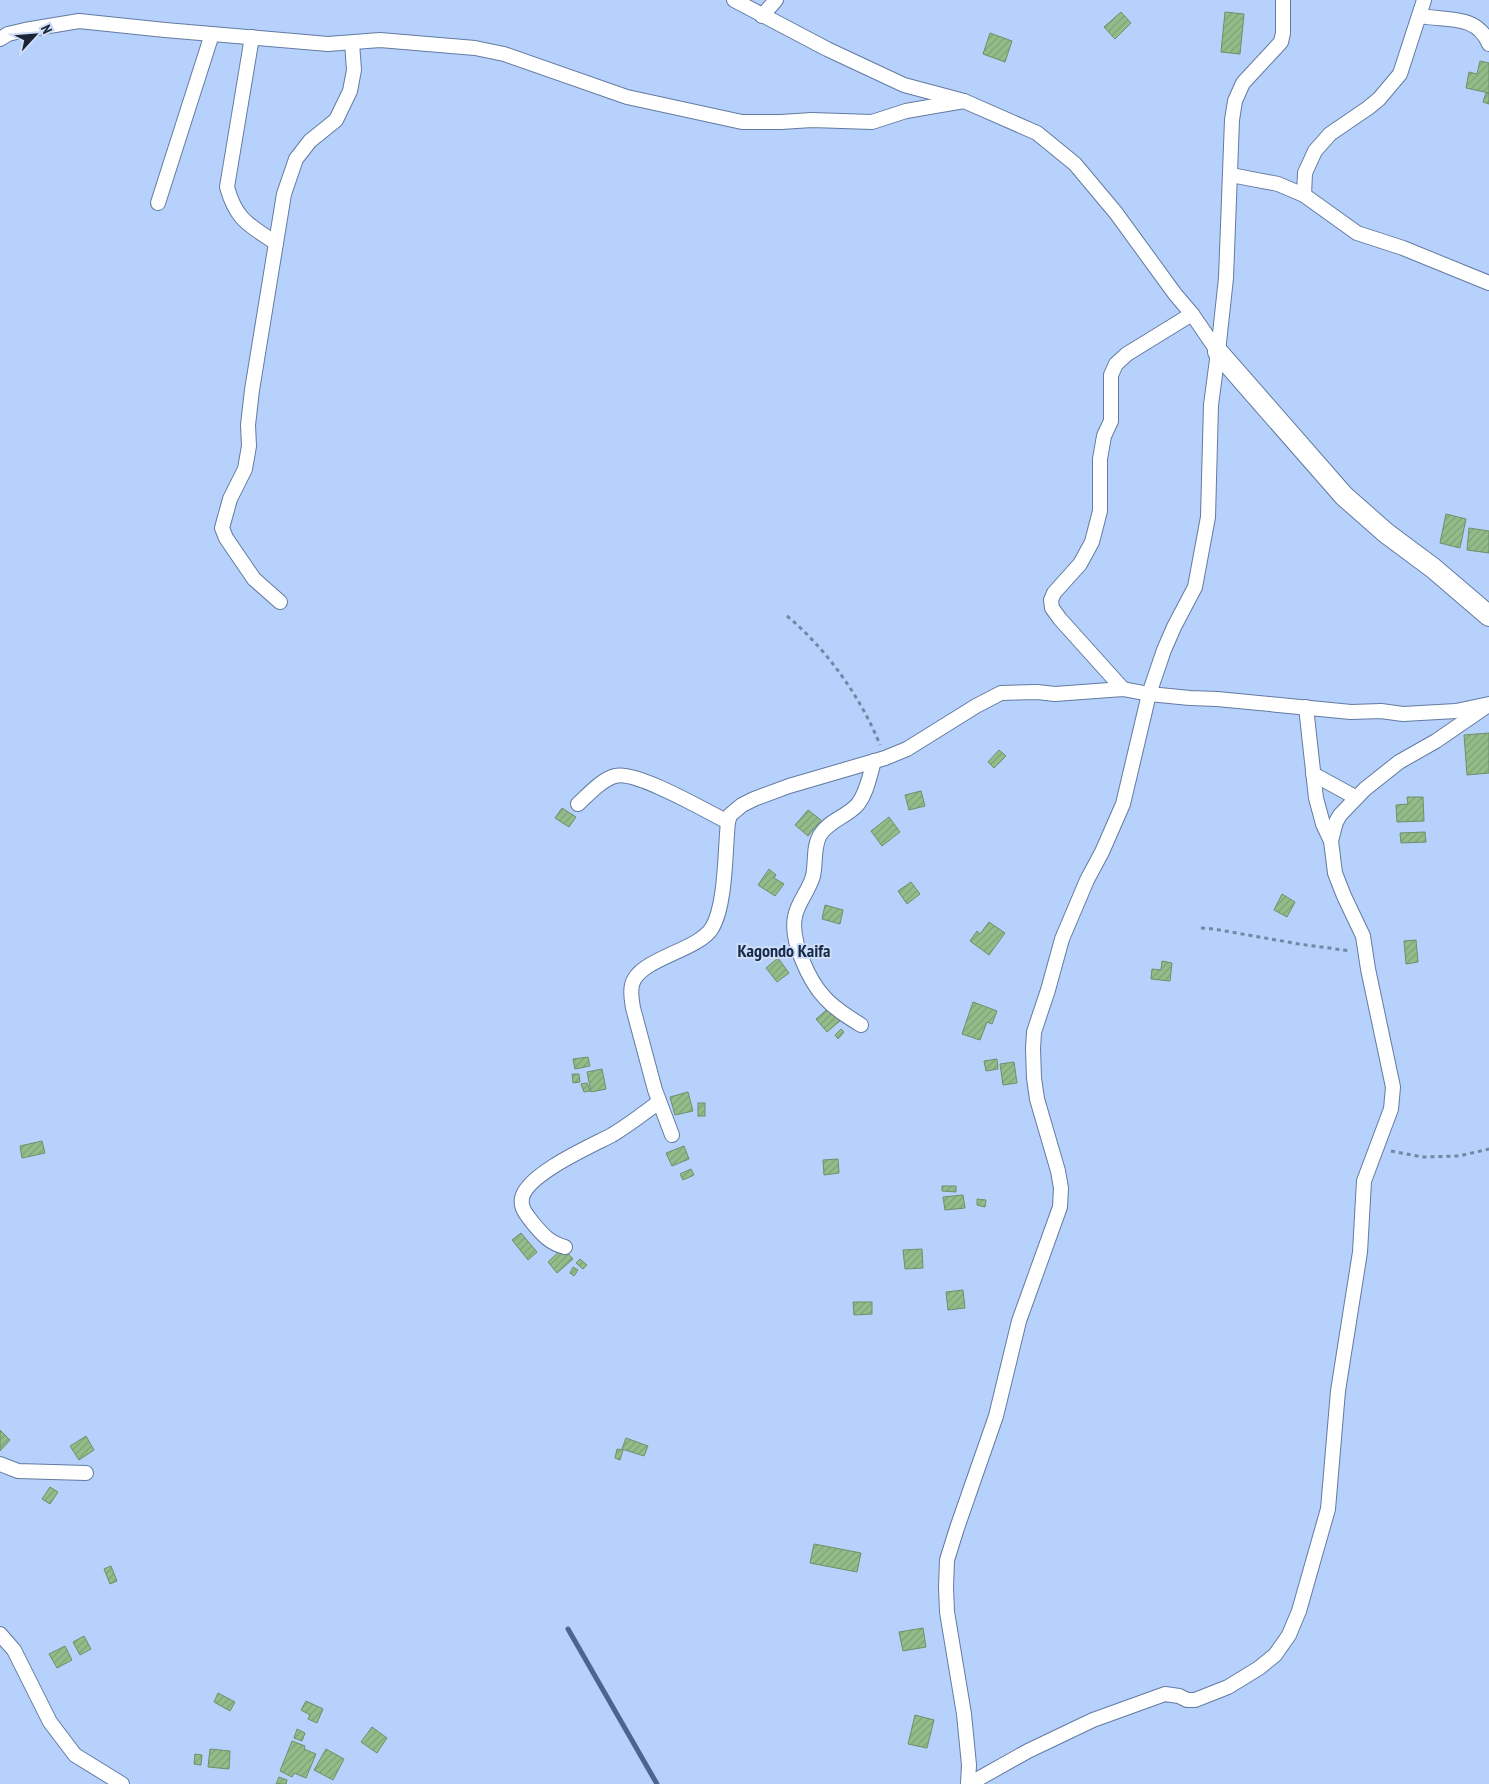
<svg xmlns="http://www.w3.org/2000/svg" width="1489" height="1784" font-family="'PT Sans Narrow',sans-serif">
<style>
.lines{fill:none;stroke-linecap:round;stroke-linejoin:round}
.stream{stroke:#4d658d;stroke-width:5}
.building{fill:url(#building-hatch);stroke:#708e69}
.street-casing{stroke:#637ba1;stroke-width:16}
.secondary-casing{stroke:#637ba1;stroke-width:22}
.path{stroke:#7387a5;stroke-width:3;stroke-dasharray:4 4;stroke-linecap:butt}
.street{stroke:#fff;stroke-width:14}
.secondary{stroke:#fff;stroke-width:20}
.labels{text-anchor:middle;stroke-width:4;stroke-linejoin:round;paint-order:stroke}
.quarter-label{font-size:18px;font-weight:bold;fill:#152949;stroke:#cdddf7}
</style>
<defs>
<pattern id="building-hatch" width="6" height="6" patternUnits="userSpaceOnUse" patternTransform="scale(1.25)"><rect width="6" height="6" fill="#93bc89"/><path d="M-1 1l2-2M0 6l6-6M5 7l2-2" fill="none" stroke="#7ea177"/></pattern>
</defs>
<rect width="100%" height="100%" fill="#b6d1fb"/>
<g class="lines">
<path class="stream" d="M568 1629 657 1784"/>
</g>
<g class="building">
<path d="M1121 12 1131 23 1115 39 1104 27Z"/>
<path d="M1225 12 1244 14 1240 54 1221 52Z"/>
<path d="M990 33 1012 41 1005 62 983 54Z"/>
<path d="M1480 61 1489 63V93L1466 88 1469 72 1477 74Z"/>
<path d="M1486 93H1489V104L1483 102Z"/>
<path d="M1446 514 1466 519 1460 548 1440 543Z"/>
<path d="M1469 528 1489 531V553L1467 550Z"/>
<path d="M1489 733V773L1467 775 1464 735Z"/>
<path d="M999 750 1006 756 994 768 988 762Z"/>
<path d="M921 791 925 806 909 810 905 795Z"/>
<path d="M1407 797H1423L1424 821 1397 822 1396 805 1408 804Z"/>
<path d="M562 808 576 817 569 827 555 818Z"/>
<path d="M808 810 821 820 808 836 795 825Z"/>
<path d="M889 817 900 832 882 846 871 831Z"/>
<path d="M1425 832 1426 842 1401 843 1400 833Z"/>
<path d="M769 869 776 875 774 878 784 884 775 896 758 885Z"/>
<path d="M911 882 920 894 907 904 898 891Z"/>
<path d="M1282 894 1295 902 1287 917 1274 910Z"/>
<path d="M825 905 843 910 840 924 822 919Z"/>
<path d="M989 922 1005 933 989 955 970 941 977 931 980 934Z"/>
<path d="M1416 940 1418 962 1406 964 1404 941Z"/>
<path d="M778 958 789 973 777 982 766 968Z"/>
<path d="M1162 961 1172 963 1170 981 1151 979 1152 969 1161 970Z"/>
<path d="M973 1002 997 1011 992 1024 987 1022 980 1040 962 1034Z"/>
<path d="M830 1007 841 1020 827 1032 816 1019Z"/>
<path d="M841 1029 844 1032 838 1039 835 1035Z"/>
<path d="M588 1057 590 1066 575 1069 573 1059Z"/>
<path d="M997 1059 998 1069 986 1071 984 1061Z"/>
<path d="M1014 1062 1017 1083 1003 1085 1000 1064Z"/>
<path d="M602 1069 606 1089 591 1092 587 1072Z"/>
<path d="M572 1074H579L580 1082 573 1083Z"/>
<path d="M587 1083 590 1091 584 1092 581 1084Z"/>
<path d="M688 1092 693 1111 675 1115 670 1097Z"/>
<rect x="698" y="1103" width="7" height="13"/>
<path d="M42 1141 45 1153 22 1158 20 1146Z"/>
<path d="M684 1146 689 1159 672 1166 666 1153Z"/>
<path d="M838 1159 839 1173 824 1175 823 1160Z"/>
<path d="M691 1169 694 1175 683 1180 680 1174Z"/>
<path d="M942 1186H956V1192L942 1191Z"/>
<path d="M963 1195 965 1208 945 1210 943 1197Z"/>
<path d="M977 1199 986 1200 985 1207 977 1205Z"/>
<path d="M521 1233 537 1252 528 1260 512 1240Z"/>
<path d="M563 1248 573 1259 557 1273 548 1262Z"/>
<path d="M922 1249 923 1268 905 1269 903 1250Z"/>
<path d="M580 1259 587 1265 583 1269 576 1263Z"/>
<path d="M573 1267 578 1270 574 1276 570 1273Z"/>
<path d="M963 1290 965 1308 948 1310 946 1292Z"/>
<path d="M853 1302H872V1314L854 1315Z"/>
<path d="M0 1430 10 1440 0 1451Z"/>
<path d="M86 1436 94 1450 79 1460 70 1446Z"/>
<path d="M626 1438 648 1446 644 1456 622 1449Z"/>
<path d="M617 1449 623 1450 620 1460 615 1458Z"/>
<path d="M50 1487 58 1492 50 1504 42 1499Z"/>
<path d="M814 1544 861 1553 857 1572 810 1563Z"/>
<path d="M111 1566 117 1581 110 1584 104 1569Z"/>
<path d="M923 1628 926 1647 903 1651 899 1632Z"/>
<path d="M84 1636 91 1649 80 1655 73 1642Z"/>
<path d="M65 1646 72 1660 57 1668 49 1654Z"/>
<path d="M218 1693 235 1702 230 1711 214 1702Z"/>
<path d="M306 1701 323 1709 317 1723 308 1719 310 1715 301 1710Z"/>
<path d="M915 1715 934 1720 927 1748 908 1744Z"/>
<path d="M372 1727 387 1738 377 1753 361 1742Z"/>
<path d="M297 1729 305 1733 302 1741 294 1738Z"/>
<path d="M292 1741 305 1746 304 1749 316 1754 306 1778 294 1773 292 1777 280 1771Z"/>
<path d="M210 1749 230 1751 229 1769 208 1767Z"/>
<path d="M326 1749 344 1759 333 1780 314 1770Z"/>
<path d="M195 1754 202 1755 201 1765 194 1764Z"/>
<path d="M279 1777 287 1780 286 1784H276Z"/>
</g>
<g class="lines">
<g class="street-casing">
<g id="street">
<path d="M734 0 827 49 904 85 964 101 1037 133 1075 164 1116 213 1175 294 1192 314 1218 352"/>
<path d="M762 16 776 0"/>
<path d="M1420 16C1447 21 1477 14 1489 44"/>
<path d="M252 37 227 187C236 220 249 225 276 243"/>
<path d="M0 39 8 34 25 30 79 21 165 30 328 44 380 40 475 48 504 54 627 97 742 122H781L812 120 872 122 906 111 964 101"/>
<path d="M1231 175 1278 184 1304 195 1357 233 1403 248 1489 283"/>
<path d="M1304 195 1305 173 1315 151 1330 134 1368 108 1379 99 1400 74 1424 0"/>
<path d="M158 203 212 34"/>
<path d="M280 602 254 579 226 538 222 528 230 499 245 469 249 446 248 425 252 390 284 194 296 159 310 141 336 120 350 91 354 70 352 43"/>
<path d="M1123 689 1060 619 1052 608 1051 600 1054 593 1080 564 1092 542 1100 511V459L1104 436 1111 421V375L1116 364 1127 354 1192 314"/>
<path d="M1313 774 1355 797"/>
<path d="M578 804C589 794 601 780 615 776 636 770 706 811 728 822"/>
<path d="M1331 841 1336 822 1340 815 1365 789 1399 762 1436 741 1484 708"/>
<path d="M861 1025C848 1017 835 1009 825 998 809 981 790 940 795 917 797 903 809 891 813 876 816 863 813 847 820 835 829 820 847 817 858 804 867 792 870 775 874 761"/>
<path d="M672 1135 655 1090 633 1008C632 1001 630 993 632 985 637 959 698 951 712 928 726 905 725 850 728 822L730 815 742 805 754 799 789 786 885 758 907 749 976 706 1001 693 1037 692 1055 694 1123 689 1149 694 1190 698 1217 699 1351 712 1381 711 1403 714 1456 711 1489 704"/>
<path d="M565 1247C549 1243 542 1234 532 1222 527 1215 520 1208 522 1198 527 1174 591 1146 612 1135 629 1125 644 1113 659 1102"/>
<path d="M0 1464 18 1471 86 1473"/>
<path d="M0 1634 14 1650 50 1722 75 1755 122 1784"/>
<path d="M968 1784 969 1765 964 1714 947 1612 946 1587 947 1560 957 1528 996 1416 1019 1321 1060 1207 1061 1188 1058 1171 1037 1099 1034 1078 1033 1049 1034 1032 1048 990 1062 939 1087 880 1102 852 1123 804 1149 694 1164 650 1174 627 1195 587 1208 517 1211 405 1218 352 1226 278 1232 120 1235 101 1243 83 1281 42 1283 33V0"/>
<path d="M969 1784 1028 1751 1093 1720 1165 1694 1179 1696 1187 1700H1195L1228 1687 1259 1668 1275 1655 1289 1635 1299 1611 1328 1509 1338 1391 1360 1252 1364 1181 1391 1109 1393 1087 1368 969 1363 936 1344 896 1335 873 1331 841 1323 824 1316 798 1306 707"/>
</g>
</g>
<g class="secondary-casing">
<path id="secondary" d="M1218 352 1344 496 1386 533 1433 568 1489 616"/>
</g>
<g class="path">
<path d="M787 616C826 648 862 699 880 745"/>
<path d="M1201 928 1214 929 1299 944 1351 951"/>
<path d="M1391 1151 1422 1157 1459 1156 1489 1149"/>
</g>
<use href="#street" class="street"/>
<use href="#secondary" class="secondary"/>
</g>
<g class="labels">
<g class="quarter-label">
<text x="784" y="957">Kagondo Kaifa</text>
</g>
</g>
<g transform="translate(35 35) rotate(64)" stroke="#cdddf7" stroke-width="4" paint-order="stroke">
<path d="M0-4L9 19L0 12L-9 19Z" fill="#1a2433"/>
<text y="-8" font-size="14" font-weight="bold" text-anchor="middle" fill="#1a2433">N</text>
</g>
</svg>
